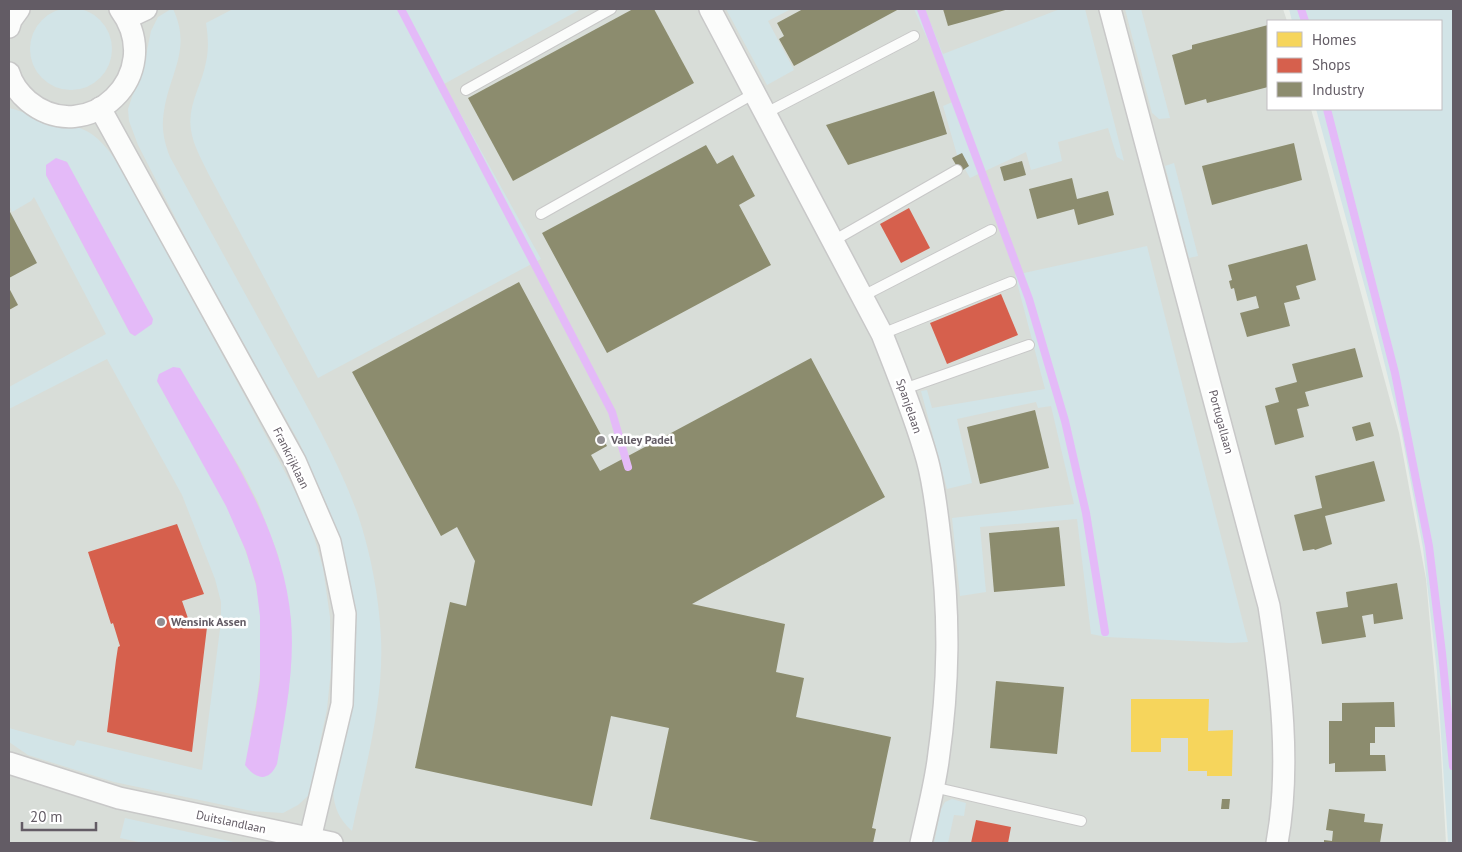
<svg xmlns="http://www.w3.org/2000/svg" width="1462" height="852" font-family="'PT Sans',sans-serif">
<style>
.industrial{fill:#d8ddd8}
.green{fill:#d2e4e7;fill-rule:evenodd}
.water{fill:#e4baf8}
.homes{fill:#f6d55c}
.shops{fill:#d6604d}
.industry{fill:#8c8c6e}
.lines{fill:none;stroke-linecap:round;stroke-linejoin:round}
.stream{stroke:#e4baf8;stroke-width:8}
.lane-casing{stroke:#c8c8c8;stroke-width:12}
.street-casing{stroke:#c8c8c8;stroke-width:24}
.lane{stroke:#fbfcfb;stroke-width:10}
.street{stroke:#fbfcfb;stroke-width:21}
.poi-dot{fill:#918e92;stroke:#fff;stroke-width:2}
.labels{text-anchor:middle;stroke-width:5;stroke-linejoin:round;paint-order:stroke}
.street-label{font-size:12px;fill:#635c65;stroke:#fff}
.poi-label{font-size:12px;font-weight:bold;fill:#635c65;stroke:#fff;text-anchor:start}
</style>
<rect width="100%" height="100%" fill="#e7ece7"/>
<path class="industrial" d="M9 9H1283L1287 21H1268V109H1311L1399 433 1426 579 1440 736 1446 843H9Z"/>
<g class="green">
<circle cx="71" cy="49" r="41"/>
<path d="M171 9H173C192 49 170 72 164 111 161 127 164 142 170 157 203 218 237 279 270 339 300 394 337 456 358 515 371 554 379 597 381 638 384 703 365 768 352 831 339 819 334 808 333 790L350 708 354 605 348 573 337 534 326 503 299 442 198 262 138 145 129 121 128 109 132 97 142 75 151 31 158 17Z"/>
<path d="M233 9H581L444 84 541 259 318 378 208 173C202 160 193 145 191 130 187 105 202 85 206 62 209 49 208 36 206 23Z"/>
<path d="M726 9H791L768 21 794 70 767 85Z"/>
<path d="M914 9H925L943 54 1060 9H1085L1124 161 1117 157 1108 128 1058 142 1062 161 1031 170 1026 152 970 178 957 155 943 106 955 101Z"/>
<path d="M1125 9H1141L1170 118 1159 119 1152 113Z"/>
<path d="M1289 9H1453V843H1448L1437 672 1423 548 1401 430 1373 317 1316 109H1441V21H1292Z"/>
<path d="M9 108C23 111 36 118 49 123 58 126 67 126 76 127 96 132 108 149 119 165L253 411 298 497 312 530 323 568 330 617 331 670 327 709 309 795 298 805 283 813 252 811 114 782 28 755 9 742V728L74 746 77 740 202 770 221 621V602L215 579 182 495 107 359 9 409V387L106 334 34 197 31 201 12 212 9 205ZM56 159 67 162 135 336 130 333 46 175ZM157 381 215 427 242 471 258 502 278 555 291 620V663L288 696 250 733C261 687 267 629 255 582 237 510 193 446 157 381Z"/>
<path d="M1174 163 1198 256 1189 258 1165 166Z"/>
<path d="M1147 246 1248 642 1231 643 1106 637 1091 634 1077 519 980 527 986 592 960 596 952 518 1074 504 1051 406 1038 408 1036 402 957 419 972 483 947 489 921 391 927 390 932 408 1045 389 1015 275Z"/>
<path d="M952 799 966 803 964 816 954 815 948 843H934L941 809 945 802Z"/>
<path d="M125 818 238 843H143L120 838Z"/>
</g>
<g class="water">
<path d="M56 158 67 162 153 319 152 324 135 336 130 333 46 175V165Z"/>
<path d="M173 367 180 368C226 447 283 526 291 620 295 668 285 717 277 764 269 782 256 780 245 765L256 707 260 680V616L256 584 246 551 226 506 157 381 159 374Z"/>
</g>
<path class="homes" d="M1131 699H1209L1208 731 1233 730 1232 776H1207V771H1188V738H1161V752H1131Z"/>
<g class="shops">
<path d="M909 208 930 248 901 263 880 224Z"/>
<path d="M1001 294 1018 335 947 364 930 323Z"/>
<path d="M177 524 204 594 182 601 190 624 208 619 192 752 107 732 116 660 118 647 120 646 113 623 111 624 88 552Z"/>
<path d="M976 820 1011 827 1008 843H971Z"/>
</g>
<g class="industry">
<path d="M633 9H654L694 83 513 181 468 98Z"/>
<path d="M803 9H899L794 66 779 39 784 36 777 23Z"/>
<path d="M943 9H1009L948 26Z"/>
<path d="M1268 25V87L1207 103 1206 99 1185 105 1172 55 1192 49V45Z"/>
<path d="M934 91 947 134 848 165 826 125Z"/>
<path d="M1294 143 1302 180 1212 205 1202 166Z"/>
<path d="M706 145 717 164 733 155 755 196 739 205 771 265 607 353 542 233Z"/>
<path d="M962 153 969 166 960 172 952 158Z"/>
<path d="M1022 161 1026 175 1004 181 1000 167Z"/>
<path d="M1072 178 1077 199 1108 191 1114 215 1078 225 1074 209 1037 219 1029 189Z"/>
<path d="M9 210 37 263 9 278Z"/>
<path d="M1307 244 1316 280 1296 286 1300 299 1284 303 1290 326 1247 337 1240 313 1259 308 1256 296 1237 301 1234 288 1231 289 1229 281 1232 280 1228 265Z"/>
<path d="M519 282 607 446 591 455 600 471 811 358 885 497 692 604 785 624 776 672 804 678 796 717 891 737 872 828 876 829 873 843H764L650 819 669 728 611 716 592 806 415 768 450 602 466 606 475 561 457 527 441 536 352 372Z"/>
<path d="M9 288 18 305 9 310Z"/>
<path d="M1355 348 1363 377 1305 392 1309 406 1297 409 1304 437 1275 445 1265 406 1279 402 1275 388 1297 382 1292 364Z"/>
<path d="M1035 410 1049 468 980 484 967 427Z"/>
<path d="M1370 422 1374 436 1356 441 1352 427Z"/>
<path d="M1374 461 1385 501 1325 516 1332 544 1315 550 1314 549 1303 551 1294 515 1322 508 1315 476Z"/>
<path d="M1059 527 1065 586 994 592 989 533Z"/>
<path d="M1397 583 1403 619 1374 624 1373 614 1362 616 1366 637 1322 644 1316 612 1348 607 1346 592Z"/>
<path d="M996 681 1064 687 1057 754 990 748Z"/>
<path d="M1394 702 1395 727H1375V743H1370V755H1385L1386 771 1335 772V763L1329 764V721H1342V703Z"/>
<path d="M1222 799H1230L1229 809H1221Z"/>
<path d="M1329 809 1365 814 1364 822 1383 824 1380 843H1324V840L1332 841 1333 831 1326 830Z"/>
</g>
<g class="lines">
<g class="stream">
<path d="M401 9 612 412 628 467"/>
<path d="M921 9 1029 299 1065 421 1086 513 1105 632"/>
<path d="M1301 9 1305 21"/>
<path d="M1327 109 1395 373 1429 546 1442 653 1453 766"/>
</g>
<g class="lane-casing">
<g id="lane">
<path d="M466 90 611 9"/>
<path d="M766 113 914 36"/>
<path d="M541 214 755 93"/>
<path d="M833 241 957 170"/>
<path d="M863 296 991 230"/>
<path d="M882 334 1011 282"/>
<path d="M904 389 1029 345"/>
<path d="M933 787 1081 821"/>
</g>
</g>
<g class="street-casing">
<g id="street">
<path d="M710 9 882 334C898 375 915 416 927 459 934 484 937 512 940 538 950 615 949 684 938 761 934 789 927 816 921 843"/>
<path d="M1110 9 1269 606C1281 682 1291 767 1277 843"/>
<path d="M127 18 146 9"/>
<path d="M9 27 11 20 19 9"/>
<path d="M9 73C12 84 19 93 28 101 87 150 168 74 120 9"/>
<path d="M100 108 295 461 330 542 345 614 342 704 309 843"/>
<path d="M9 763 119 798 332 843"/>
</g>
</g>
<use href="#lane" class="lane"/>
<use href="#street" class="street"/>
</g>
<g class="poi-dot">
<circle cx="601" cy="440" r="5"/>
<circle cx="161" cy="622" r="5"/>
</g>
<g class="labels">
<g class="street-label">
<text transform="translate(909 406) rotate(71)" y="4">Spanjelaan</text>
<text transform="translate(1221 422) rotate(75)" y="4">Portugallaan</text>
<text transform="translate(291 458) rotate(64)" y="4">Frankrijklaan</text>
<text transform="translate(231 822) rotate(12)" y="4">Duitslandlaan</text>
</g>
<g class="poi-label">
<text x="611" y="444">Valley Padel</text>
<text x="171" y="626">Wensink Assen</text>
</g>
</g>
<rect width="1462" height="852" fill="none" stroke="#635c65" stroke-width="20"/>
<rect x="1267" y="20" width="175" height="90" fill="#ffffff" stroke="#c1bec1"/>
<rect x="1277" y="32" width="25" height="15" fill="#f6d55c" stroke="#c1bec1"/>
<text x="1312" y="45" font-size="15" fill="#635c65">Homes</text>
<rect x="1277" y="58" width="25" height="15" fill="#d6604d" stroke="#c1bec1"/>
<text x="1312" y="70" font-size="15" fill="#635c65">Shops</text>
<rect x="1277" y="82" width="25" height="15" fill="#8c8c6e" stroke="#c1bec1"/>
<text x="1312" y="95" font-size="15" fill="#635c65">Industry</text>
<path d="M22 822v8h74v-8" fill="none" stroke="#635c65" stroke-width="2.5"/>
<text x="30" y="822" font-size="15" fill="#635c65" stroke="#ffffff" stroke-width="4" paint-order="stroke">20 m</text>
</svg>
